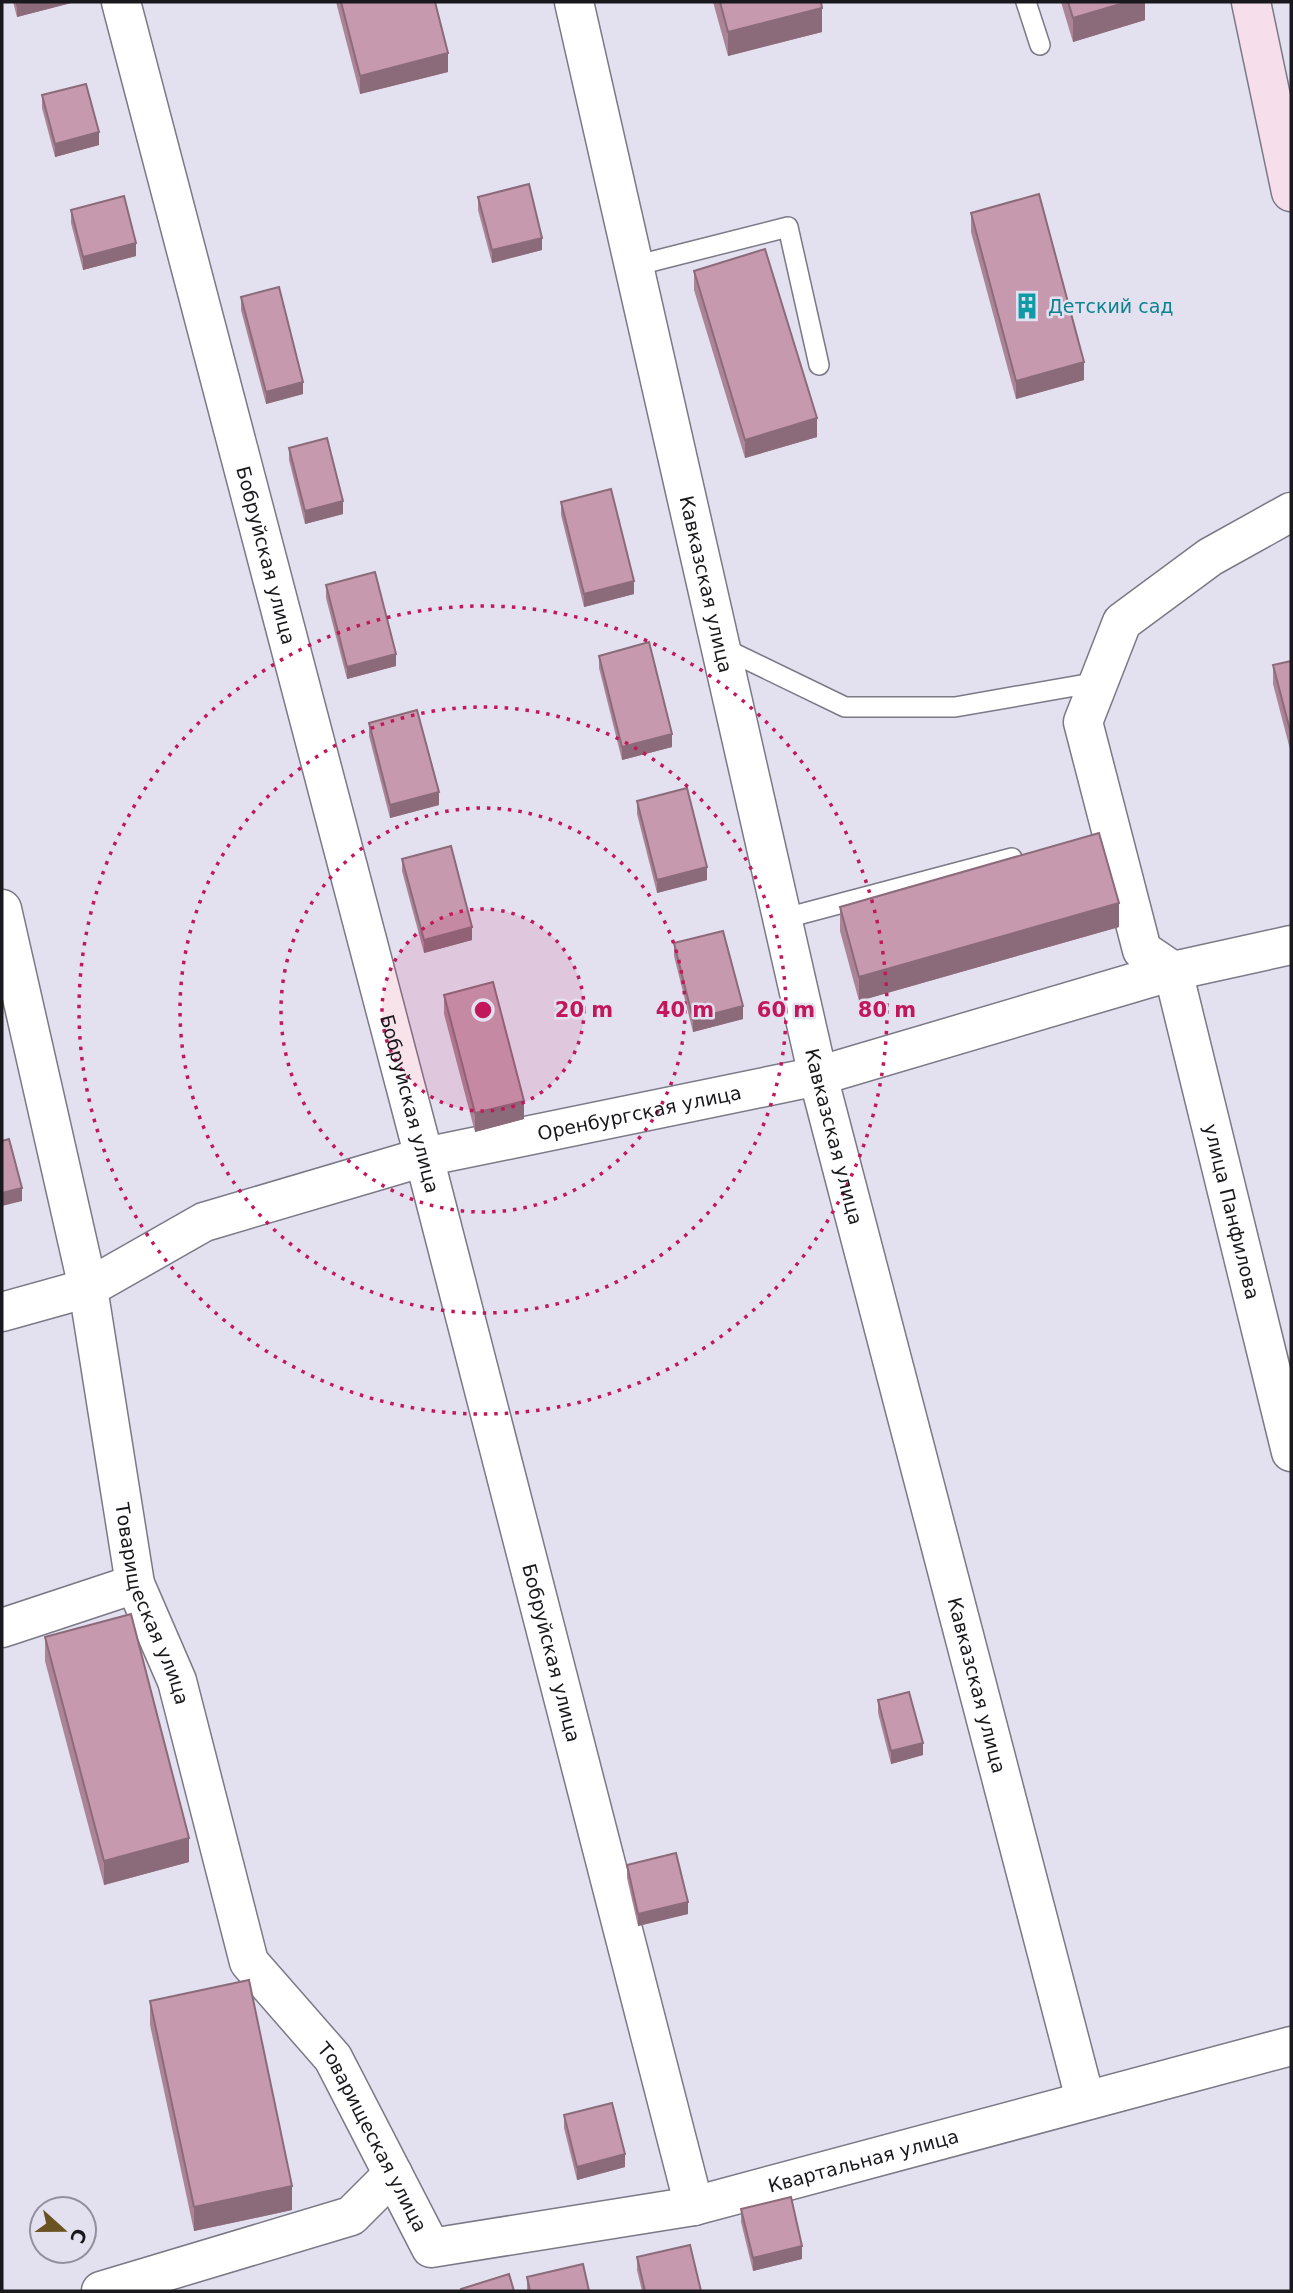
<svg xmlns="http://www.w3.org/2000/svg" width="1293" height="2293" font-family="'DejaVu Sans',sans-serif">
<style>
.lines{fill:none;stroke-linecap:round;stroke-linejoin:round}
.lane-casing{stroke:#7b7986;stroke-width:22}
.street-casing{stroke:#7b7986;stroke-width:41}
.secondary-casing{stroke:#7b7986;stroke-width:41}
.lane{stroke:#fff;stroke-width:19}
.street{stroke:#fff;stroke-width:38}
.secondary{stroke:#f6deea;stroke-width:38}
.wall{fill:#ab8496}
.shaded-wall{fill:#8b6b7a}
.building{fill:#c799ae;stroke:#8b6b7a;stroke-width:2}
.ring{fill:none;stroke:#c2185b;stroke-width:3.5;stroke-dasharray:3.5 7}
.labels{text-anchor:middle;stroke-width:5;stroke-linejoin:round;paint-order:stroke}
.culture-label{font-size:19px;fill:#0d838f;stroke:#e3e0f0;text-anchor:start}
.street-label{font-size:19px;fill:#19181d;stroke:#e3e0f0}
.centre{fill:#c2185b;stroke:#e3e0f0;stroke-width:3.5}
.ring-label{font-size:21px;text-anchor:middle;font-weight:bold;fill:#c2185b;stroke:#e3e0f0;stroke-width:5;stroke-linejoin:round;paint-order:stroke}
</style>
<rect width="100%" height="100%" fill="#e3e0f0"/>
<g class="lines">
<g class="lane-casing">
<g id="lane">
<path d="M1026 2 1040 45"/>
<path d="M634 266 788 227 819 365"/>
<path d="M721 647 845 707H955L1098 682"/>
<path d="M782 919 1012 858"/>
</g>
</g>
<g class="street-casing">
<g id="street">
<path id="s1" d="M121 2 424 1157 694 2206"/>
<path id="s2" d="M574 2 818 1076 1085 2099"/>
<path id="s3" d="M1291 512 1210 557 1122 622 1083 722 1142 950 1173 971 1291 1452"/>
<path id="s4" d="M2 909 88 1288 135 1584 177 1681 249 1962 333 2058 431 2248 694 2206 1291 2046"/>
<path id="s5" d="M2 1312 88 1288 204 1222 424 1157 818 1076 1173 971 1291 945"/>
<path d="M2 1628 135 1584"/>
<path d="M101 2291 351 2216 393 2174"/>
</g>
</g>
<g class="secondary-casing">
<path id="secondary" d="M1251 2 1291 192"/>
</g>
<use href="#lane" class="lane"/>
<use href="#street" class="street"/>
<use href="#secondary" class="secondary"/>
</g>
<g class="wall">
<path d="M13 2H71V3L17 17Z"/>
<path d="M336 2H435L448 72 360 94Z"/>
<path d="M713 2H821L822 32 728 56Z"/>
<path d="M1061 2H1145V20L1073 42Z"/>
<path d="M42 95 99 145 55 157 42 108Z"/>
<path d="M478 197 542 250 492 263 478 210Z"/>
<path d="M71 210 136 256 83 270 71 223Z"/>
<path d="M971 213 1084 380 1016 399 971 232Z"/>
<path d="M694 271 817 437 745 458 694 290Z"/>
<path d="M241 297 303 394 266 404 241 310Z"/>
<path d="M289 448 343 514 305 524 289 460Z"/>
<path d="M561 502 634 594 584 607 561 515Z"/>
<path d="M326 585 396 666 347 679 326 598Z"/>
<path d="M599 656 672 747 622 760 599 668Z"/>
<path d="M1291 661V753L1273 684V665Z"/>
<path d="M369 723 439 805 390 818 369 736Z"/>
<path d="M637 801 707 880 657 893 637 814Z"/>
<path d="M402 859 472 940 424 953 402 871Z"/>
<path d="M840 907 1119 927 859 1001 840 931Z"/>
<path d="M674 943 743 1019 693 1032 674 956Z"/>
<path d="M444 995 524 1119 475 1132 444 1014Z"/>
<path d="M45 1637 189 1862 104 1885 45 1661Z"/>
<path d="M878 1700 923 1755 891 1764 878 1713Z"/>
<path d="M627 1865 688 1914 638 1926 627 1878Z"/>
<path d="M150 2001 292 2210 194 2231 150 2025Z"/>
<path d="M564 2115 625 2167 577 2180 564 2128Z"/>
<path d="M741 2209 802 2259 753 2271 741 2222Z"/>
<path d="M637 2257 701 2291H642L637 2270Z"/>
<path d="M527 2277 589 2291H527Z"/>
</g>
<g class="shaded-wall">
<path d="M28 2H71V3L17 17V5Z"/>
<path d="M1127 2H1145V20L1073 42V18Z"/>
<path d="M822 8V32L728 56V32Z"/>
<path d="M448 53V72L360 94V76Z"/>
<path d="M99 132V145L55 157V144Z"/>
<path d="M542 238V250L492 263V250Z"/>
<path d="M136 243V256L83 270V257Z"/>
<path d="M1084 362V380L1016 399V381Z"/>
<path d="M303 382V394L266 404V392Z"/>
<path d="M817 418V437L745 458V440Z"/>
<path d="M343 501V514L305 524V511Z"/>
<path d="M634 581V594L584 607V594Z"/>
<path d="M396 654V666L347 679V667Z"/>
<path d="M672 734V747L622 760V747Z"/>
<path d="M439 792V805L390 818V805Z"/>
<path d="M707 867V880L657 893V880Z"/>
<path d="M1119 903V927L859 1001V977Z"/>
<path d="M472 927V940L424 953V940Z"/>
<path d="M743 1006V1019L693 1032V1019Z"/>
<path d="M524 1101V1119L475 1132V1113Z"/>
<path d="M22 1188V1201L2 1206V1193Z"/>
<path d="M923 1743V1755L891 1764V1751Z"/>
<path d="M189 1838V1862L104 1885V1861Z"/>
<path d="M688 1902V1914L638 1926V1914Z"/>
<path d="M625 2154V2167L577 2180V2167Z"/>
<path d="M292 2186V2210L194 2231V2207Z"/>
<path d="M802 2246V2259L753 2271V2258Z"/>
</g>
<g class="building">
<path d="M16 2H28L17 5Z"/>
<path d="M341 2H435L448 53 360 76Z"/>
<path d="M720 2H821L822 8 728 32Z"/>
<path d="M1068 2H1127L1073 18Z"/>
<path d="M86 84 99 132 55 144 42 95Z"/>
<path d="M529 184 542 238 492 250 478 197Z"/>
<path d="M1039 194 1084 362 1016 381 971 213Z"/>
<path d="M124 196 136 243 83 257 71 210Z"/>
<path d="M765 249 817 418 745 440 694 271Z"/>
<path d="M279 287 303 382 266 392 241 297Z"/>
<path d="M327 438 343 501 305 511 289 448Z"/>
<path d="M611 489 634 581 584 594 561 502Z"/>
<path d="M375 572 396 654 347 667 326 585Z"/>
<path d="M649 642 672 734 622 747 599 656Z"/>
<path d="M1291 661V734L1273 665Z"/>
<path d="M417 710 439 792 390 805 369 723Z"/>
<path d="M687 788 707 867 657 880 637 801Z"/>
<path d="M1099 833 1119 903 859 977 840 907Z"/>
<path d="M451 846 472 927 424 940 402 859Z"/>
<path d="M723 931 743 1006 693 1019 674 943Z"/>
<path d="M493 982 524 1101 475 1113 444 995Z"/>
<path d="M9 1139 22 1188 2 1193V1141Z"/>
<path d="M131 1614 189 1838 104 1861 45 1637Z"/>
<path d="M909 1692 923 1743 891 1751 878 1700Z"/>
<path d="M676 1853 688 1902 638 1914 627 1865Z"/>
<path d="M249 1980 292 2186 194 2207 150 2001Z"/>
<path d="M612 2103 625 2154 577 2167 564 2115Z"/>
<path d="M791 2197 802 2246 753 2258 741 2209Z"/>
<path d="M690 2245 701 2291H645L637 2257Z"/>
<path d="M583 2264 589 2291H530L527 2277Z"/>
<path d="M509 2274 514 2291H461V2289Z"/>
</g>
<circle cx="483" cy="1010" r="101" fill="#c2185b" fill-opacity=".12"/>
<g class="ring">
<circle cx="483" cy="1010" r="101"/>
<circle cx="483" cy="1010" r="202"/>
<circle cx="483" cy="1010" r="303"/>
<circle cx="483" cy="1010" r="404"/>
</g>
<defs>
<g id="building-bare" transform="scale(2.1)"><path d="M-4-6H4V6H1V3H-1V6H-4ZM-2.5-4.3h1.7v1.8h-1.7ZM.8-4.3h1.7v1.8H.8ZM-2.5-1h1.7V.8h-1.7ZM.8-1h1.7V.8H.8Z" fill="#0f9aa8" stroke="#e3e0f0" stroke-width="2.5" paint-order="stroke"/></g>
</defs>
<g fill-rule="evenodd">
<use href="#building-bare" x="1027" y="306"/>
</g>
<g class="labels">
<g class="culture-label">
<text x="1048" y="313">Детский сад</text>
</g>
<g class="street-label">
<text dy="7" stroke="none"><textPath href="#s1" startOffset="572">Бобруйская улица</textPath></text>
<text dy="7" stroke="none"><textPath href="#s2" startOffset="597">Кавказская улица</textPath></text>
<text dy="7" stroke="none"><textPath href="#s1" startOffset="1139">Бобруйская улица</textPath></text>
<text dy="7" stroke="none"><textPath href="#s5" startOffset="672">Оренбургская улица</textPath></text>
<text dy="7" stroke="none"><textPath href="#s2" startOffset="1164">Кавказская улица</textPath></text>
<text dy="7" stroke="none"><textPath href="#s3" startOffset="830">улица Панфилова</textPath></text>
<text dy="7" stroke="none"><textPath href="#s4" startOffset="712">Товарищеская улица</textPath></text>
<text dy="7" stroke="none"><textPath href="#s1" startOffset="1706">Бобруйская улица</textPath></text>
<text dy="7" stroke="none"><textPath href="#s2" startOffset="1731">Кавказская улица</textPath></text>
<text dy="7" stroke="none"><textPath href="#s4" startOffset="1300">Товарищеская улица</textPath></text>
<text dy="7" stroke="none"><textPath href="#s4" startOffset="1867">Квартальная улица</textPath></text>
</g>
</g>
<circle cx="483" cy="1010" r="10" class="centre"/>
<g class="ring-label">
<text x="584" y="1017">20 m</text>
<text x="685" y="1017">40 m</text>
<text x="786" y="1017">60 m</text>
<text x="887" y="1017">80 m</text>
</g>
<rect width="1293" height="2293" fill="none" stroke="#19181d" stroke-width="7"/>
<g transform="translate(63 2230) rotate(111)"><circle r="33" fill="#e3e0f0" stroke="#92909c" stroke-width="2"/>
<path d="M0-5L12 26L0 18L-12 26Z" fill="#6b5223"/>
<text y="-10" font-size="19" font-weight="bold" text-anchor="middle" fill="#19181d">С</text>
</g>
</svg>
